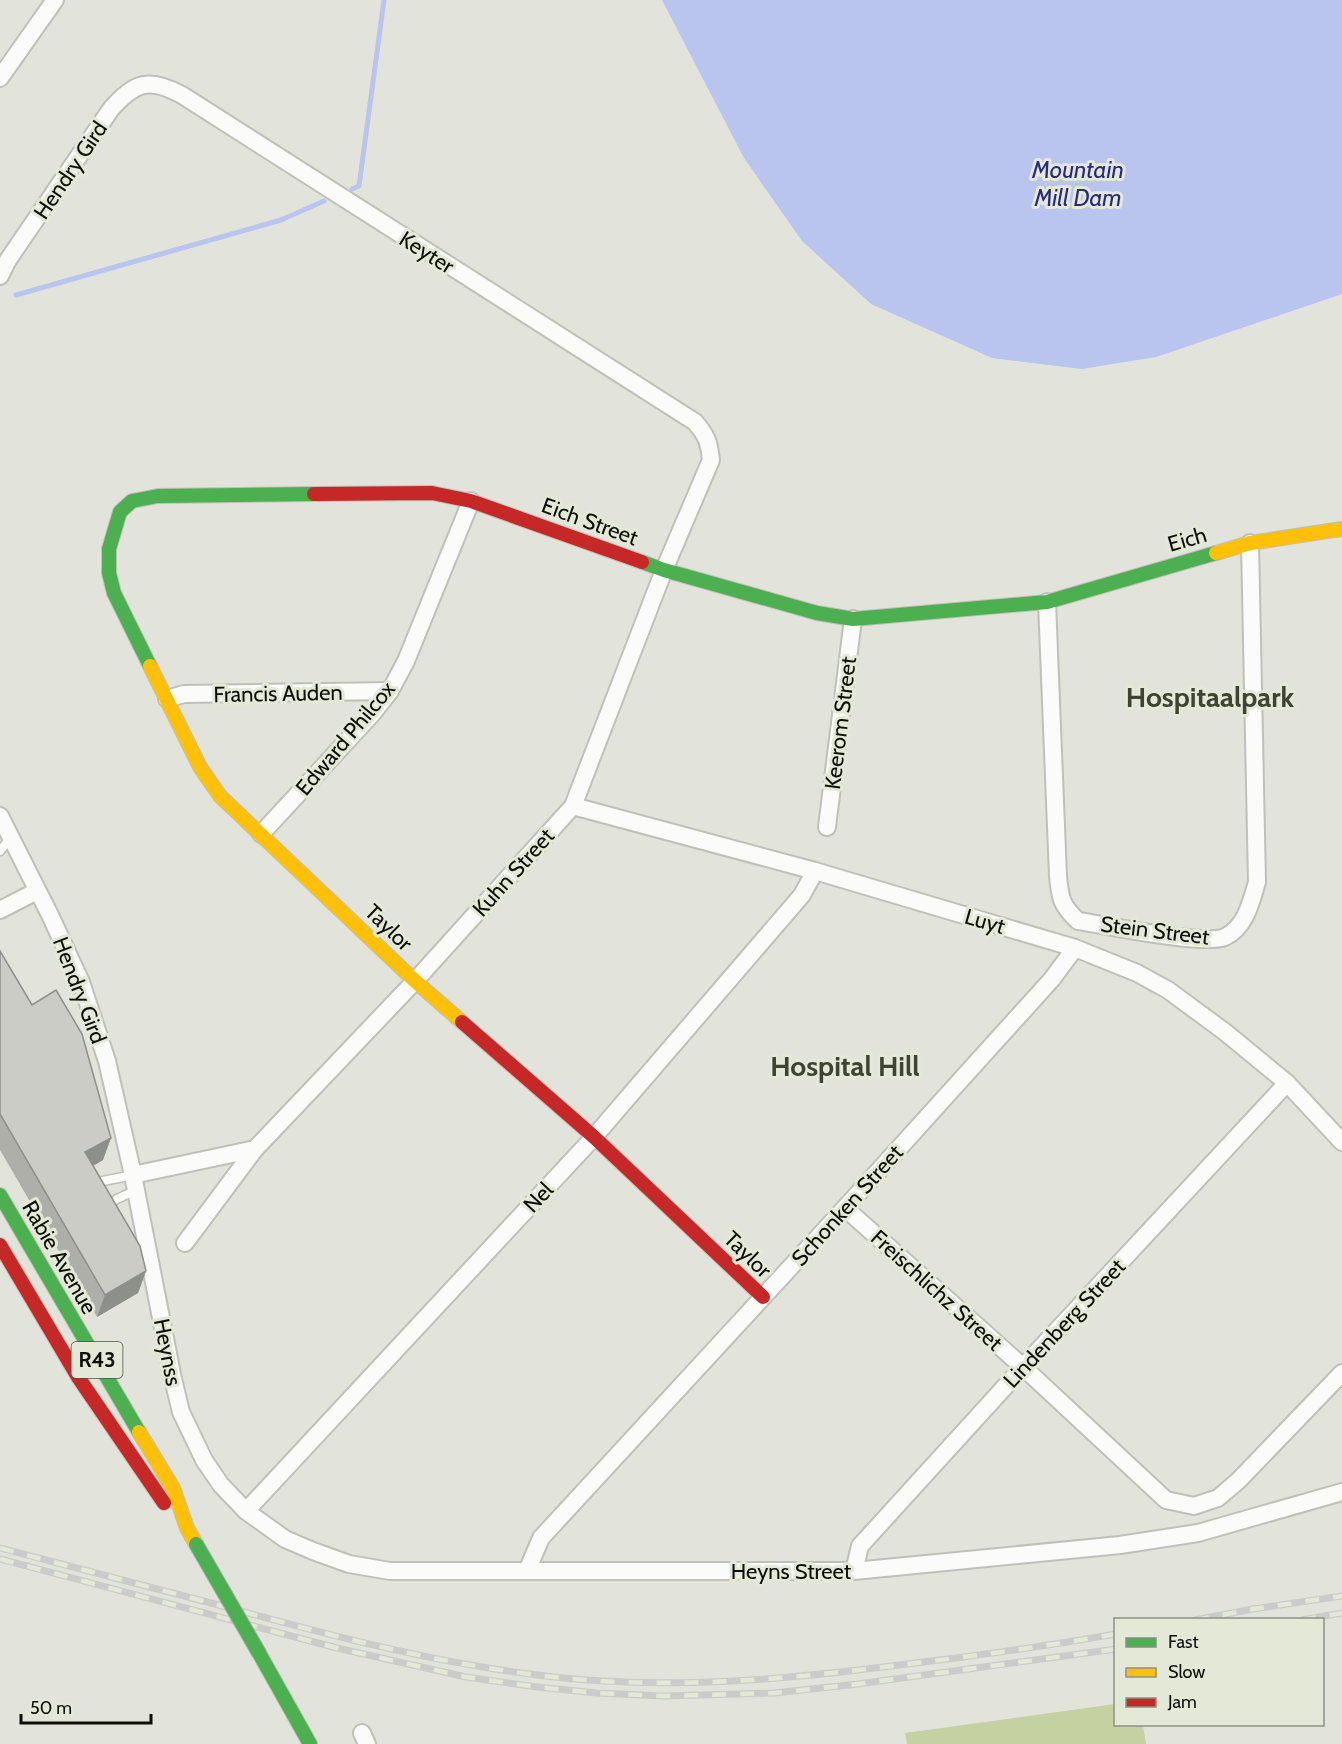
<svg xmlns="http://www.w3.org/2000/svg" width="1342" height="1744" font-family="Cabin,sans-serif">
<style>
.green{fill:#c5d1a1}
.water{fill:#b9c4ef}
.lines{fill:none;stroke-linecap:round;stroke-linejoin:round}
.stream{stroke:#b9c4ef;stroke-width:5}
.lane-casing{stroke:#bfc1b9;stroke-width:11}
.street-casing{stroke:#bfc1b9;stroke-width:20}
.fast-casing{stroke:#bfc1b9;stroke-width:16}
.slow-casing{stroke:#bfc1b9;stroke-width:16}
.jam-casing{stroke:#bfc1b9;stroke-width:16}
.lane{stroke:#fbfbfa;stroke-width:8}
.street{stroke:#fbfbfa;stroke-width:16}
.fast{stroke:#4caf50;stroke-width:14}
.slow{stroke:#ffc107;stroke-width:14}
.jam{stroke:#c62828;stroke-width:14}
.rail-casing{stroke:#cbccc9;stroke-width:7}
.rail{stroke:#e3e8d7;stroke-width:4.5;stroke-dasharray:14;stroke-linecap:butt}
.fast-bridge-casing{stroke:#abaeb3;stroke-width:16;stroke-linecap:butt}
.fast-bridge{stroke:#4caf50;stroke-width:14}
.wall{fill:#aeafa9}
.shaded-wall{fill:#8d8f8a}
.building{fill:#caccc5;stroke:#8d8f8a;stroke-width:1.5}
.labels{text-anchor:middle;stroke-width:6;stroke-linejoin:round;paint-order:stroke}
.shield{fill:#e3e8d7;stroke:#4d5047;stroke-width:1.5}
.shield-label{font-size:21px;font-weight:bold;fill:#0d0f09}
.street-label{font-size:22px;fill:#0d0f09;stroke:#e3e8d7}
.water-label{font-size:24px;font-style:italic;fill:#282983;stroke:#e3e8d7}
.district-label{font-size:28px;font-weight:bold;fill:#3f4335;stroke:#e3e8d7}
</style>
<rect width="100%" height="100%" fill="#e2e4db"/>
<path class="green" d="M1115 1704 1116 1724 1143 1725 1146 1744H907L905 1733Z"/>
<path class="water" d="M662 0H1342V294L1156 357 1082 369 992 358 871 304 802 241 744 158Z"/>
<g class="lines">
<g class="stream">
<path d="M352 189 359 186 384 0"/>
<path d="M16 295 281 220 324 201"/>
</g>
<g class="lane-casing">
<g id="lane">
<path d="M0 851 11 837"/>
<path d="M93 1183 133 1175"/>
<path d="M105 1207 117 1199 136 1190"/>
</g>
</g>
<g class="street-casing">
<g id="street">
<path d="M0 78 55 0"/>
<path d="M0 276 8 260 111 109C135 82 149 77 182 95L695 422C707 436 709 442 711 460L664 570 573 806 415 981 255 1149 133 1175"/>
<path d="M1047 602 1058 876C1060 898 1061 905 1078 921 1106 925 1204 946 1225 937 1246 927 1251 902 1257 882L1250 543"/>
<path d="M167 699 184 694 390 691"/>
<path d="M573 806 815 871 1075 948 1137 973 1168 990 1225 1032 1287 1083 1342 1142"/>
<path d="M0 816 50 915 81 982 107 1061 133 1175 173 1379 181 1412 204 1460 221 1485 246 1511 285 1539 313 1551 349 1564 390 1571H854L1120 1545 1198 1533 1342 1492"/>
<path d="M827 827 853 619"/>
<path d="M261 834 372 714 390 691 406 661 471 501"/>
<path d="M0 910 37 891"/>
<path d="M845 1208 1023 1367 1166 1500 1194 1506 1218 1498 1238 1481 1342 1373"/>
<path d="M185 1243 255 1149"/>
<path d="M246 1511 594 1137 802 895 815 871"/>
<path d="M527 1571 541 1538 845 1208 1052 979 1075 948"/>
<path d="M854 1571 860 1546 1023 1367 1287 1083"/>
<path d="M362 1733 367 1744"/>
</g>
</g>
<g class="fast-casing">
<g id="fast">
<path d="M642 562 664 570 817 613 853 619 1047 602 1216 553"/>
<path d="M150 666 114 593 109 573V549L120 512 132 501 158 496 314 494"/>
<path d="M0 1195 139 1432"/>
<path d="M259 1653 310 1744"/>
</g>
</g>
<g class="slow-casing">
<g id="slow">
<path d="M1216 553 1250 543 1342 529"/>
<path d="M150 666 200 767 220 796 415 981 462 1022"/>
<path d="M139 1432 173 1488 187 1528 196 1544"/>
</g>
</g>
<g class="jam-casing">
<g id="jam">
<path d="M314 494 432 493 471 501 642 562"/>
<path d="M462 1022 594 1137 763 1297"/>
<path d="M0 1245 78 1377 164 1503"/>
</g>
</g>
<use href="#lane" class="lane"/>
<use href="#street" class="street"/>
<use href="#fast" class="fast"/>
<use href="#slow" class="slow"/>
<use href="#jam" class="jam"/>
<g class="rail-casing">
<g id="rail">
<path d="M0 1548C75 1568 151 1587 226 1607 329 1635 431 1662 537 1675 661 1691 784 1680 907 1664 976 1656 1046 1646 1116 1634"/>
<path d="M0 1559 337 1648 466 1677 537 1687 597 1693 664 1696 774 1693 858 1684 1116 1649"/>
<path d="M1195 1620 1253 1609 1342 1596"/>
<path d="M1302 1620 1342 1613"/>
</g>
</g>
<use href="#rail" class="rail"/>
<g class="fast-bridge-casing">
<path id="fast-bridge" d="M196 1544 259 1653"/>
</g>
<use href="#fast-bridge" class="fast-bridge"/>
</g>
<path class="wall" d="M0 951 103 1160 93 1166 146 1271 138 1293 97 1317 0 1150Z"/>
<g class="shaded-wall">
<path d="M111 1138 103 1160 77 1175 85 1152Z"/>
<path d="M146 1271 138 1293 97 1317 105 1295Z"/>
</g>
<path class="building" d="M0 951 32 1005 56 990 82 1034 111 1138 85 1152 140 1246 146 1271 105 1295 0 1114Z"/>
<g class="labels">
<rect class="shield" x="71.5" y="1342" width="51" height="36" rx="4.5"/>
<g class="shield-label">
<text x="97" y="1367">R43</text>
</g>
<g class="street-label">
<text transform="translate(70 170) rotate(-56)" y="8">Hendry Gird</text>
<text transform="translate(427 252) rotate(32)" y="8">Keyter</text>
<text transform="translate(590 521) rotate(20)" y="8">Eich Street</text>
<text transform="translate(1187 539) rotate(-16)" y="8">Eich</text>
<text transform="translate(278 693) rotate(-1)" y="8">Francis Auden</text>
<text transform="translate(840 723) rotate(-83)" y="8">Keerom Street</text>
<text transform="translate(345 738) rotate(-50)" y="8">Edward Philcox</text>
<text transform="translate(513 872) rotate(-48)" y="8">Kuhn Street</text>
<text transform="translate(985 921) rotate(16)" y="8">Luyt</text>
<text transform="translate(389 927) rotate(44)" y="8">Taylor</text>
<text transform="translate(1155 930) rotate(7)" y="8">Stein Street</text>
<text transform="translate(80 990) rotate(69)" y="8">Hendry Gird</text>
<text transform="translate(538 1197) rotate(-47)" y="8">Nel</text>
<text transform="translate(847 1205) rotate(-48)" y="8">Schonken Street</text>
<text transform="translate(748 1254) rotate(44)" y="8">Taylor</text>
<text transform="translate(60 1257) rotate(60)" y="8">Rabie Avenue</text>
<text transform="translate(937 1290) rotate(42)" y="8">Freischlichz Street</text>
<text transform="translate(1064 1323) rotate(-47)" y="8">Lindenberg Street</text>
<text transform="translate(168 1352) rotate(79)" y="8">Heynss</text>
<text x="791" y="1579">Heyns Street</text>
</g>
<g class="water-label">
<text x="1078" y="178">Mountain<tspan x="1078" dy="28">Mill Dam</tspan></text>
</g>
<g class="district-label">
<text x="1210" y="707">Hospitaalpark</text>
<text x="845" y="1076">Hospital Hill</text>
</g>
</g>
<rect x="1114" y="1618" width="210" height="108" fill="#e3e8d7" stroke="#8d9185" stroke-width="1.5"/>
<rect x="1126" y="1638" width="30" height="9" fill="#4caf50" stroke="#8d9185" stroke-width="1.5"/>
<text x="1168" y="1648" font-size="18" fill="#0d0f09">Fast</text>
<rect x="1126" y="1668" width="30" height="9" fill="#ffc107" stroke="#8d9185" stroke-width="1.5"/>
<text x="1168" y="1678" font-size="18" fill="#0d0f09">Slow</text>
<rect x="1126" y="1698" width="30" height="9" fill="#c62828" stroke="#8d9185" stroke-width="1.5"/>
<text x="1168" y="1708" font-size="18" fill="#0d0f09">Jam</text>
<path d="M21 1714v9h130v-9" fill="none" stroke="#0d0f09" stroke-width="3"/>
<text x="30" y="1714" font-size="18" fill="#0d0f09" stroke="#e3e8d7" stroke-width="4.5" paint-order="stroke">50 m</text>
</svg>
